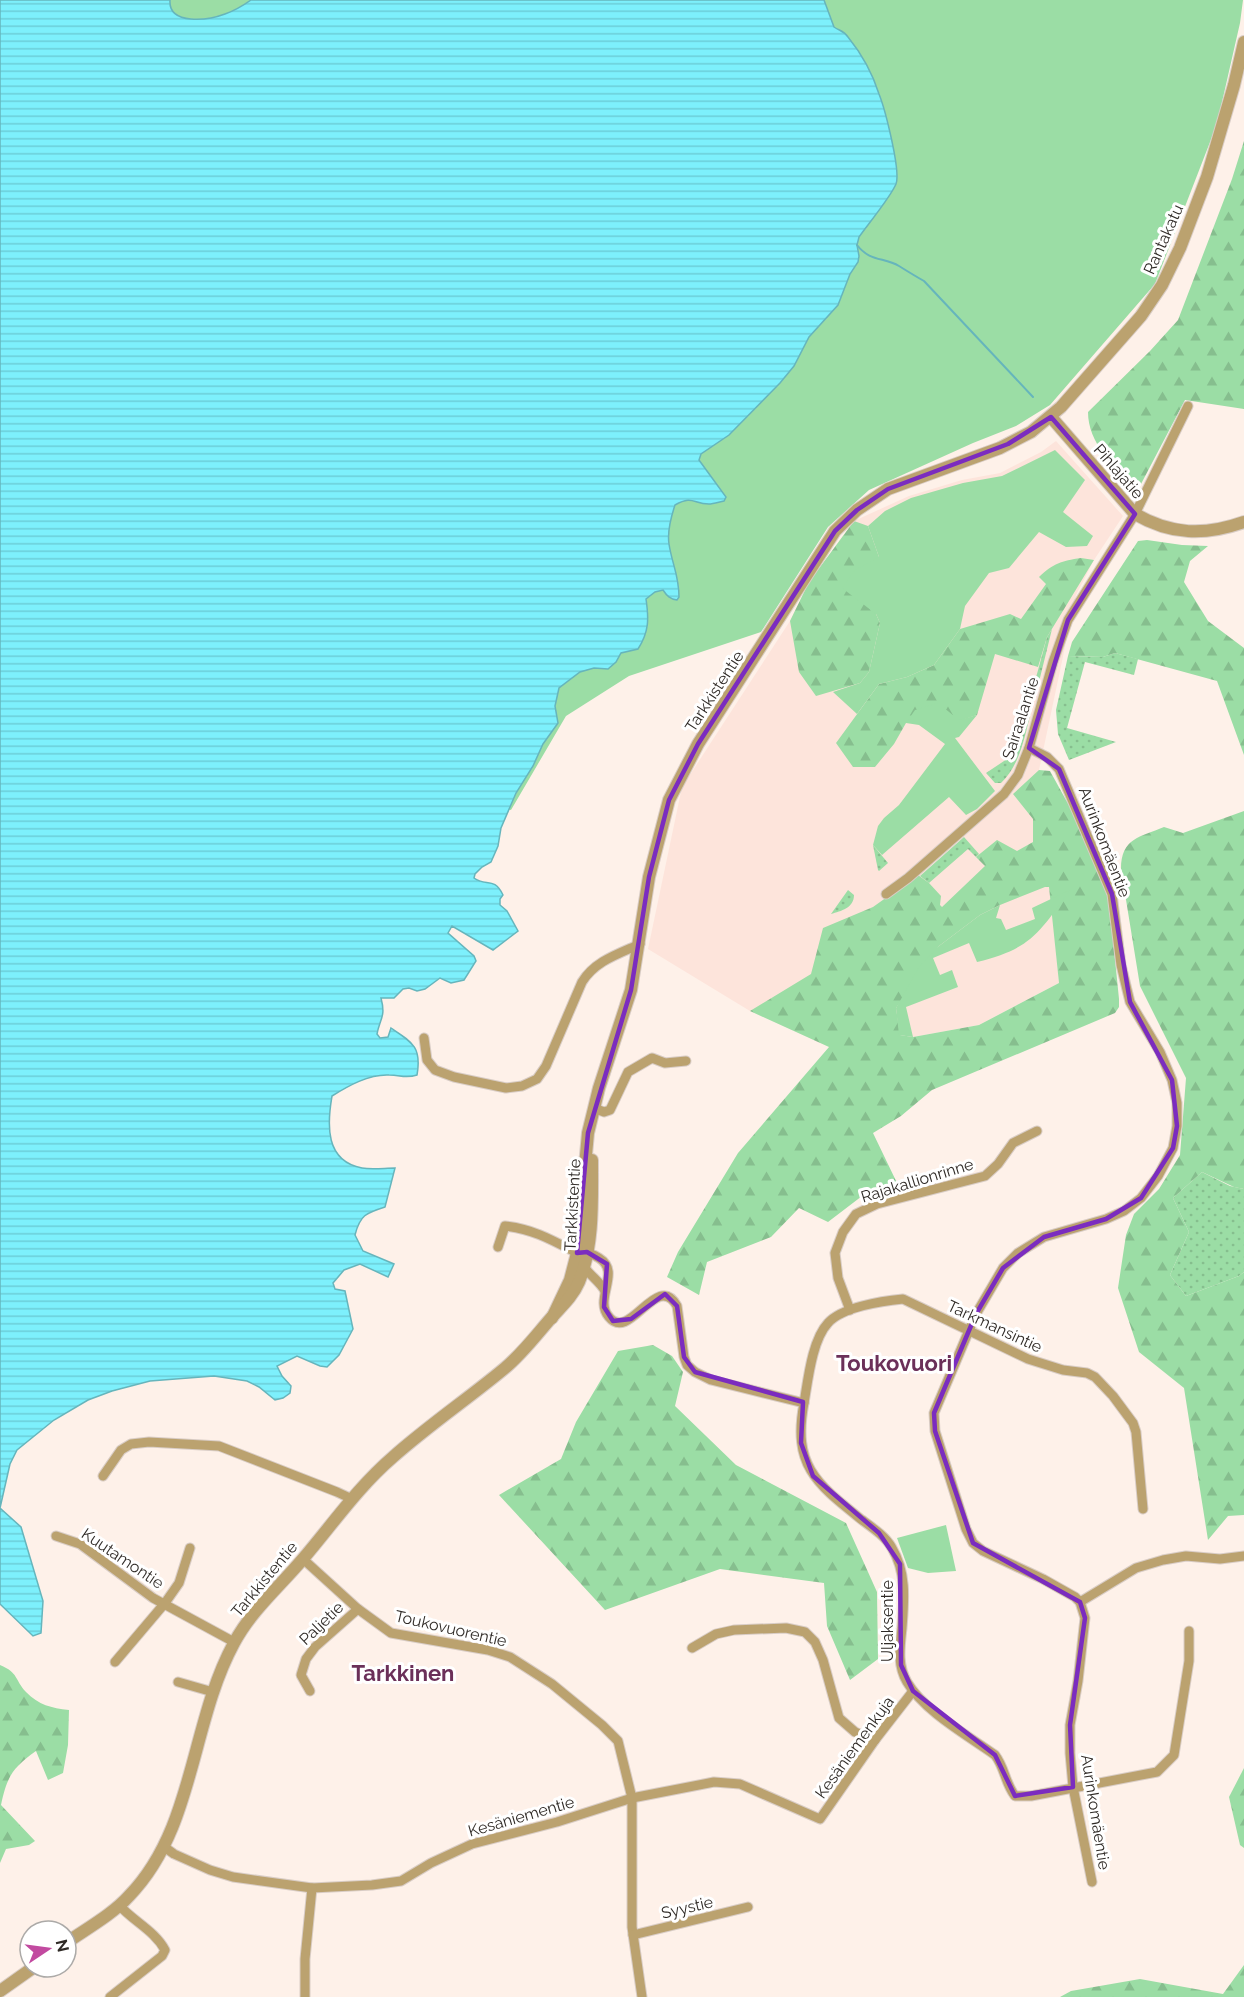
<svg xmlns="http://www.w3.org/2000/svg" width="1244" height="1997" font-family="Raleway,sans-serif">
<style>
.medical{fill:#fde4db}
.grass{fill:url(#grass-dots)}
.forest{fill:url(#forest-firs);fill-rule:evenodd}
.green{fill:#9bdda5}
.water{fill:url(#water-rules);stroke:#66b5bc;stroke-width:1.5}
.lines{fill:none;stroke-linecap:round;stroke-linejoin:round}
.stream{stroke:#66b5bc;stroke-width:2}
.minor-casing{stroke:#d9cdc6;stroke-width:11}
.tertiary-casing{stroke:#d9cdc6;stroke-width:14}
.minor{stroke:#bba26f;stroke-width:9}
.tertiary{stroke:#bba26f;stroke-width:12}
.marked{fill:none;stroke:#7b2cbf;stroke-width:4.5;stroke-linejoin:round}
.labels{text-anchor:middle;stroke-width:6;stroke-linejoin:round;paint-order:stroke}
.street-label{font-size:16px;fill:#2f2a26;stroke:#fff}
.district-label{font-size:22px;font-weight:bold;fill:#6b3059;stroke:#fff}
</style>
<defs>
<pattern id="grass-dots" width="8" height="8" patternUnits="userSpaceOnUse" patternTransform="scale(1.5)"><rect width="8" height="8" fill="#9bdda5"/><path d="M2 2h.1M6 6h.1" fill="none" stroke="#86be8e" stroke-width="1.8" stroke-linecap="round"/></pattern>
<pattern id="forest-firs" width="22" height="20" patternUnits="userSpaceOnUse" patternTransform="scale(1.5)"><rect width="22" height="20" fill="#9bdda5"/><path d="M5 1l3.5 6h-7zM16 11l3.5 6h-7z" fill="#86be8e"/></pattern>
<pattern id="water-rules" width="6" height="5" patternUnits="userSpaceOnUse" patternTransform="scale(1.5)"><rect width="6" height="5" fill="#7df0fc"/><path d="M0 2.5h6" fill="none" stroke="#6cced8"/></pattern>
</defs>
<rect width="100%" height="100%" fill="#fef1e9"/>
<path class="medical" d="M1056 441 1123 516 1094 560 1076 595 1039 770 1059 983 979 1025 913 1037 750 1011 648 949 682 787 790 621 809 582 854 521 909 496 962 480 1000 473 1041 452Z"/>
<g class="grass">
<path d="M1052 629 1036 694 1033 702 1028 700 1026 695 1031 696 1047 637Z"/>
<path d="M1115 653 1138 659 1134 675 1085 662 1067 728 1116 742 1069 760 1058 734 1056 710 1068 656 1103 657Z"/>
<path d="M1024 709H1028L1031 711C1025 736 1020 765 1001 783H995L986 773 1016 753 1026 715 1022 711Z"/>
<path d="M964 837 979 854 976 857 968 849 929 883 920 876Z"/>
<path d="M873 845 888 863 879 871 878 870Z"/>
<path d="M848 890 854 895C854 908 841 911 831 914Z"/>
<path d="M1202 1172 1230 1186 1244 1189V1272L1239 1276 1186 1296 1170 1275 1189 1232 1173 1198Z"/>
</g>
<g class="forest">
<path d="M1244 141V409L1185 400 1141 484 1132 489C1114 466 1088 443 1088 412L1150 351 1178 320 1232 179Z"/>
<path d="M854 521 868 526 879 557 876 614 880 623 869 672 860 683 816 696 799 672 790 621 809 582Z"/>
<path d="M1147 540 1182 545 1208 546 1190 561 1184 582 1208 621 1244 648V755L1217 681 1115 653 1103 657 1068 656 1072 642 1138 541Z"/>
<path d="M1081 558 1094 560 1047 637 1038 667 995 654 977 715 959 721 906 723 894 744 875 767H853L836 743 879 684 907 677 934 665 960 629 1010 614 1021 619 1046 584 1039 577C1054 563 1061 561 1081 558Z"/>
<path d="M1039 770 1050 771 1077 820 1109 900 1119 999V1007L1115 1013 932 1090 901 1116 873 1133 898 1185 866 1193 828 1222 799 1208 771 1237 707 1262 699 1295 667 1277 678 1252 738 1153 829 1047 750 1011 811 974 823 928 873 907 918 875 929 883 941 896 940 905 942 907 985 866 976 857 997 840 1017 851 1033 842V819L1013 794ZM1045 887H1049L1059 983 979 1025 913 1037 900 1035 896 1008 939 946 980 915 1000 905Z"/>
<path d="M1244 811V1189L1234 1187 1202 1172 1173 1198 1189 1232 1170 1275 1186 1296 1239 1276 1244 1272V1515L1228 1516 1208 1540 1184 1388 1139 1352 1118 1288 1126 1235 1134 1214 1159 1189 1180 1155 1186 1078 1140 986 1121 869C1121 838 1140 837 1164 827L1183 833Z"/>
<path d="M653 1345 672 1356 683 1372 675 1406 736 1465 846 1523 877 1592 878 1659 850 1680 827 1626 824 1583 720 1569 605 1610 499 1495 561 1459 576 1422 618 1351Z"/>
<path d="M0 1665C19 1673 14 1679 26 1692 39 1705 51 1708 69 1710L68 1745 63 1773 48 1780 36 1751C12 1768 7 1777 1 1805L35 1841 29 1845 6 1849 0 1863Z"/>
<path d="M1244 1768V1848L1240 1845 1229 1797Z"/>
<path d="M1244 1965V1997H1060L1071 1991 1140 1979 1223 1994Z"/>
</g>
<g class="green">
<path d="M0 0H1243L1240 23 1217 124 1155 284 1050 405 1016 426 973 443 869 490 828 527 761 632 629 676 566 716 511 810 0 687Z"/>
<path d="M1055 450 1085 480 1063 512 1093 536 1087 546 1066 547 1039 532 1009 568 989 573 965 606 960 629 934 665 907 677 879 684 857 714 833 692 860 683 869 672 880 623 876 614 842 588 855 570 879 557 868 526 885 511 911 498 963 483 1002 476Z"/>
<path d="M938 703 959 720 977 715 959 737 955 738 995 791 977 809 966 815 949 797 882 855 873 845 878 826 884 818 899 805 945 744 919 725 906 723 915 710Z"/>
<path d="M1070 890C1039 933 1031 949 977 962L969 943 933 958 940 975 952 970 958 987 906 1007 913 1037 899 1035 896 1008 919 967 939 946 980 915 1000 905 996 918 1001 919 1006 930 1035 919 1032 908Z"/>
<path d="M946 1525 956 1571 928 1573 908 1568 897 1538Z"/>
</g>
<path class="water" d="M0 0H170C168 26 209 20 225 14 234 11 244 5 251 0H824L834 27C840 31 844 31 848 37 861 53 873 75 879 94 885 109 901 171 896 184 890 198 868 224 859 237L857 245 859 256 858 262 850 274 838 305 809 337 794 366 780 383 729 435 701 454 699 460 726 497 724 501C719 502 713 504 709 504 693 504 693 495 675 505 671 517 667 531 669 544 672 564 679 575 679 597L677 600C670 599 667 596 663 590L655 592 646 599C649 619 649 632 638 649L621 653 616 662 608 669 594 668 580 672 559 688 555 706 558 723 543 744 533 766 516 793 501 828 498 846 491 862 482 867 475 874 474 878C486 887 494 876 503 895L500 899V905L507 911 518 931 493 950 452 926 448 933 474 956 476 961 464 980 451 983 440 978 425 989 417 991 409 988 403 989 394 998H381C386 1017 380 1018 377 1034L380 1038 388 1037 391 1028C412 1042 422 1047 417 1075 405 1079 401 1075 389 1075 369 1074 348 1086 332 1096 327 1125 325 1161 362 1168 372 1170 385 1168 395 1168L385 1207C366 1213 360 1215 355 1235L363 1251 394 1264 388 1277 360 1264 344 1270 333 1283 335 1289 345 1291 353 1329 339 1355 327 1367 320 1366 297 1356 277 1366 282 1376 291 1386 290 1393 283 1398 275 1400 259 1387 247 1381 214 1376 150 1381 112 1391 88 1400 54 1420 17 1450 10 1464 0 1508 21 1527 43 1601 41 1633 33 1636 0 1604Z"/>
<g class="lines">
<path class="stream" d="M857 245C870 262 884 257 899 266 907 271 915 276 924 281L1033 397"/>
<g class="minor-casing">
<g id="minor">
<path d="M1029 748 1047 757 1059 769 1112 894 1121 965 1130 1002 1160 1052 1172 1080 1177 1103V1126L1173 1148 1158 1176 1141 1198 1124 1211 1106 1219 1044 1237 1018 1253 1003 1268 976 1314 934 1413 935 1431 966 1529 973 1543 983 1551 1043 1579 1075 1597 1080 1602 1085 1618 1078 1681 1070 1725V1753L1073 1787 1092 1882"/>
<path d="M886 894 908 878 1004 794 1018 775 1029 748 1053 662 1068 620 1135 514 1188 406"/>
<path d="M424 1038 427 1060 435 1070 454 1077 506 1088 522 1086 537 1079 546 1066 582 982C595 961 618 954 640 944"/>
<path d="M594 1108 604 1112 610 1110 628 1072 652 1058 665 1063 686 1061"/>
<path d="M498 1247 505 1226C533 1229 552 1240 577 1253"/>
<path d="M582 1253C588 1252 594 1255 599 1258 622 1272 593 1299 609 1317 630 1343 657 1270 677 1306L684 1357 687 1365 695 1372 711 1380 804 1403C792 1466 817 1484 862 1520 873 1528 886 1537 892 1548 907 1573 904 1601 902 1628 900 1647 897 1665 907 1682 924 1711 967 1735 995 1755 1005 1768 1005 1783 1015 1796H1031L1157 1772 1174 1755 1189 1661V1631"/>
<path d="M582 1263C587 1274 599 1280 605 1291"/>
<path d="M850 1310 838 1278 835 1253 843 1232 856 1214 877 1204 985 1176 998 1164 1013 1143 1037 1131"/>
<path d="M804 1403C808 1380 812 1340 828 1323 842 1307 882 1301 903 1299L1028 1359 1063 1370 1087 1373 1095 1377 1113 1396 1133 1423 1136 1432 1143 1509"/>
<path d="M103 1476 121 1450 131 1444 149 1442 219 1446 337 1492 352 1499"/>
<path d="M56 1536 80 1544 153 1598 234 1642"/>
<path d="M303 1559 358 1609 391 1633 488 1650 510 1657 552 1684 602 1725 618 1741 632 1798V1927L642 1997"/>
<path d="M1080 1602 1136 1568 1163 1560 1186 1556 1220 1559 1244 1556"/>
<path d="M692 1648 716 1634 734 1630 786 1628 805 1632 815 1642 823 1660 839 1718 855 1732 875 1740"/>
<path d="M115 1662 165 1603 179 1583 190 1548"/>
<path d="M178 1682 213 1692"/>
<path d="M310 1691 301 1675 306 1659 315 1647 358 1609"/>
<path d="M163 1846 174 1854 210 1870 233 1877 312 1888 372 1885 401 1881 431 1863 472 1844 557 1822 632 1798 714 1782 740 1784 820 1819 875 1740 913 1691"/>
<path d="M633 1935 748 1907"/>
<path d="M110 1997 162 1956 165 1950C155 1931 133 1921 119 1905"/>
<path d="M305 1997V1959L312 1888"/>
</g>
</g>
<g class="tertiary-casing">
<g id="tertiary">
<path d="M1051 417 1135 514C1171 535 1205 536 1244 522"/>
<path d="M552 1318 570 1280 577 1253 588 1133 599 1088 631 990 649 877 669 800 698 744 835 531 857 510 888 489 1000 448 1031 432 1061 407 1141 316 1162 285 1180 248 1207 177 1234 85 1244 42"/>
<path d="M66 1943C86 1929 113 1914 129 1896 195 1828 190 1724 234 1643 251 1611 279 1587 302 1560 332 1525 358 1487 393 1457 429 1425 469 1398 505 1368 523 1353 537 1334 552 1317 562 1306 573 1296 579 1282 594 1245 592 1200 592 1160"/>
<path d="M0 1991 34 1967"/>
</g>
</g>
<use href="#minor" class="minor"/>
<use href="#tertiary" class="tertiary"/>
</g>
<path class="marked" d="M1051 417 1135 514 1068 620 1029 748 1059 769 1112 894 1130 1002 1172 1080 1177 1126 1173 1148 1141 1198 1106 1219 1044 1237 1003 1268 976 1314 934 1413 935 1431 973 1543 1080 1602 1085 1618 1070 1725 1073 1787 1015 1796 995 1755 913 1691 901 1665 900 1564 879 1533 813 1476 801 1443 803 1402 695 1372 684 1357 677 1306 665 1294 631 1319 613 1321 604 1307 607 1264 587 1252 577 1253 588 1133 631 990 649 877 669 800 698 744 835 531 857 510 888 489 1008 444Z"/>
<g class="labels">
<g class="street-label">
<text transform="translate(1163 239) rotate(-66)" y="6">Rantakatu</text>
<text transform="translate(1119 471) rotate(49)" y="6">Pihlajatie</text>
<text transform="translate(714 691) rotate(-57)" y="6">Tarkkistentie</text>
<text transform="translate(1020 718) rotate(-72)" y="6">Sairaalantie</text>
<text transform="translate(1105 842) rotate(69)" y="6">Aurinkomäentie</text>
<text transform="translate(917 1180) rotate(-17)" y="6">Rajakallionrinne</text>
<text transform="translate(572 1205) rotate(-87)" y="6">Tarkkistentie</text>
<text transform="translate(995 1326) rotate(25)" y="6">Tarkmansintie</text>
<text transform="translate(123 1558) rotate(34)" y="6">Kuutamontie</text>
<text transform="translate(264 1579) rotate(-50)" y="6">Tarkkistentie</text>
<text transform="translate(887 1621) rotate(-90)" y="6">Uljaksentie</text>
<text transform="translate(321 1623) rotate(-44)" y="6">Paljetie</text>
<text transform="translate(451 1628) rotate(13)" y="6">Toukovuorentie</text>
<text transform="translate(854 1747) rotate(-54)" y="6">Kesäniemenkuja</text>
<text transform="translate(1096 1812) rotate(81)" y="6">Aurinkomäentie</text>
<text transform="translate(521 1816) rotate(-16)" y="6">Kesäniementie</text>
<text transform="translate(687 1907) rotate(-13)" y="6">Syystie</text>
</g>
<g class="district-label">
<text x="894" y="1371">Toukovuori</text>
<text x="403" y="1681">Tarkkinen</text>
</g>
</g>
<g transform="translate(48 1949) rotate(77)"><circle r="28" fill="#ffffff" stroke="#acaaa8" stroke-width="1.5"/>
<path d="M0-4.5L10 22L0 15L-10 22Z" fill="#c24aa0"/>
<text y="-9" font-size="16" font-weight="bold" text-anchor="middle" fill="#2f2a26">N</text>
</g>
</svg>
